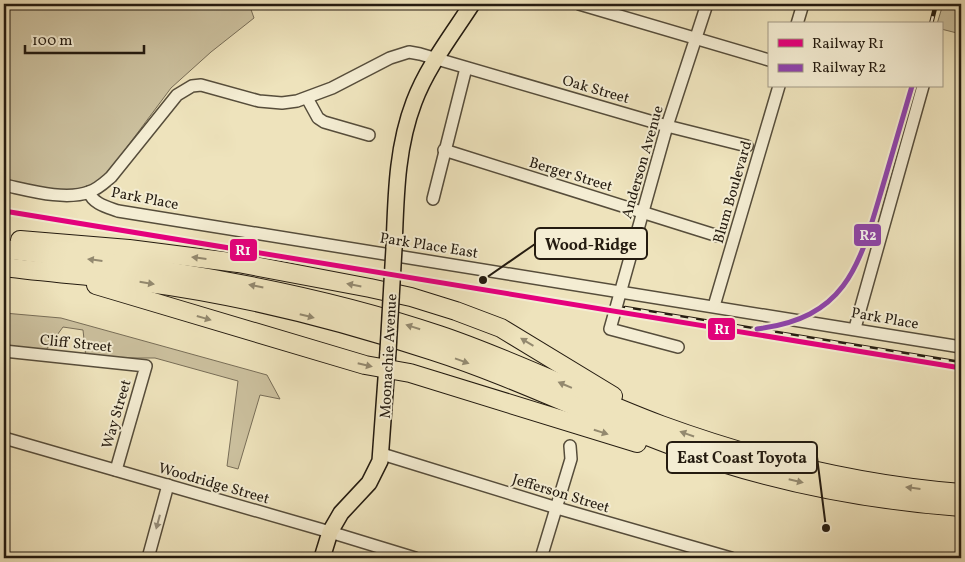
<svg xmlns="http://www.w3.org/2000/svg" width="965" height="562" font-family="Vollkorn,serif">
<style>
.green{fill:#ccc19f;stroke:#786e58}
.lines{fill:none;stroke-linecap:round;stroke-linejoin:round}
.minor-casing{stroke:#564d3b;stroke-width:14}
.major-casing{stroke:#241b10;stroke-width:18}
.highway-casing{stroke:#241b10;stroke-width:20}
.minor{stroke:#f4edd3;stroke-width:11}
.major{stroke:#eee3bc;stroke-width:15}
.highway{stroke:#eee3bc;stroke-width:18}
.rail-casing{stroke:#241b10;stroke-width:4.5}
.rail{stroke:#f4edd3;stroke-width:2.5;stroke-dasharray:8;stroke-linecap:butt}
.major-bridge-casing{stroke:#241b10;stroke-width:18;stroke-linecap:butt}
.major-bridge{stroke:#eee3bc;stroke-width:15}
.rail-1-casing{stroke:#f4edd3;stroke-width:9}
.rail-2-casing{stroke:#f4edd3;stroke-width:9}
.rail-1{stroke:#e5007d;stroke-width:5}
.rail-2{stroke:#8e44ad;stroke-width:5}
.oneway{fill:#93896f}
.oneway2{fill:#968e7b}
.labels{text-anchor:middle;stroke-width:4;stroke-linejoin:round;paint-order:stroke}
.street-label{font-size:15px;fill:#241b10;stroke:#f4edd3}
.leader{fill:none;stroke:#241b10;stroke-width:2}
.callout-dot{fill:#241b10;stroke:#f4edd3;stroke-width:2}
.callout{fill:#f4edd3;stroke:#241b10;stroke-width:2}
.callout-label{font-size:16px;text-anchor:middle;font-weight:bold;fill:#241b10}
.line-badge{stroke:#f4edd3;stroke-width:2}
.badge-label{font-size:14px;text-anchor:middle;font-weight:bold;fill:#fff}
</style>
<rect width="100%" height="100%" fill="#eee3bc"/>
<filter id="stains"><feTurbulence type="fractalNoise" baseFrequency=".004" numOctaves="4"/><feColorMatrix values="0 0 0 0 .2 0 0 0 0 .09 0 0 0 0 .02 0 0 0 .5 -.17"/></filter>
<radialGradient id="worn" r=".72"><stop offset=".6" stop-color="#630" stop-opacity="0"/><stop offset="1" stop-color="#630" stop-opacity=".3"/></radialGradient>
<g class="green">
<path d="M4 4H249L254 18 211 52 171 88 112 167 89 192 4 185Z"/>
<path d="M943 4H961V34L941 29V24H937Z"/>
<path d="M4 313 61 318 267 375 280 399 260 395 238 469 227 466 238 381 155 358H86L83 330 63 327 46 350 4 346Z"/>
</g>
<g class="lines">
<g class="minor-casing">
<g id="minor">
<path d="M579 4 769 60"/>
<path d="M797 24 803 4"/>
<path d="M307 98 318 118 324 122 369 135"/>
<path d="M444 150 718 236"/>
<path d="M4 185C28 190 65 201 89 192 98 189 104 183 111 177L177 95 192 86 201 85 259 101 282 103 297 101 332 88 390 58 409 52 420 54 667 126 747 146"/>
<path d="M89 192C93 204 107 207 118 211L961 347"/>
<path d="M433 199 466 68"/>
<path d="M714 306 779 86"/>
<path d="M855 328 923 86"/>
<path d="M678 347 610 329 667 126 707 4"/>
<path d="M4 351 146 366 116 470"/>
<path d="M4 438 330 532 415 558"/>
<path d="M382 454 557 508 731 558"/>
<path d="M148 558 168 485"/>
<path d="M541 558 571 459 570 446"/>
</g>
</g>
<g class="major-casing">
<g id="major">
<path d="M394 248C396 199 396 149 414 102 427 67 452 35 472 4"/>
<path d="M322 558 330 532 341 513 369 483 380 461 388 351"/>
</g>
</g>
<g class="highway-casing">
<g id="highway">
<path d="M20 240 129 249 238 263 370 288 411 297 456 311 501 328 613 396"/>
<path d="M4 249C151 267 297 287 439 335 514 360 586 397 661 425 757 460 859 485 961 493"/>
<path d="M4 267C50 273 96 276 142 282 241 295 339 320 433 351 517 378 596 418 679 448 769 481 866 500 961 507"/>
<path d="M96 285 365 365 410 373 637 443"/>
</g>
</g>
<use href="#minor" class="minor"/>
<use href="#major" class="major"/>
<use href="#highway" class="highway"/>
<g class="rail-casing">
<g id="rail">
<path d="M931 24 936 4"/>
<path d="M625 308 961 363"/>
<path d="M767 328C785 325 801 319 817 309 860 281 868 235 882 189 892 155 902 120 912 86"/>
</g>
</g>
<use href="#rail" class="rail"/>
<g class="major-bridge-casing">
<path id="major-bridge" d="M388 351 394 248"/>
</g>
<use href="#major-bridge" class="major-bridge"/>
<g class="rail-1-casing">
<path id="rail-1" d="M4 211 961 368"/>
</g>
<g class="rail-2-casing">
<path id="rail-2" d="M757 329C846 318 859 267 881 192 891 157 902 121 912 86"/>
</g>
<use href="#rail-1" class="rail-1"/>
<use href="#rail-2" class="rail-2"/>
</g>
<defs><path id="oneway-solid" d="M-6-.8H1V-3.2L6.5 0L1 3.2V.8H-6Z" transform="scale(1.25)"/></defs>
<g class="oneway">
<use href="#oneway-solid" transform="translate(199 258) rotate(-173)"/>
<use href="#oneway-solid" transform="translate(95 260) rotate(-173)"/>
<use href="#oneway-solid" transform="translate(147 283) rotate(9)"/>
<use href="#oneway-solid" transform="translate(354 285) rotate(-169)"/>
<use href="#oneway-solid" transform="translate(256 286) rotate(-169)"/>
<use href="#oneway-solid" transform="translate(307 316) rotate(14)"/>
<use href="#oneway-solid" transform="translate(204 318) rotate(16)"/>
<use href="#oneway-solid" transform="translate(413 327) rotate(-163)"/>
<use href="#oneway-solid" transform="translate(527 342) rotate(-149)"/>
<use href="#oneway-solid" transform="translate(462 361) rotate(20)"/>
<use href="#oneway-solid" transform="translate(365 365) rotate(13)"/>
<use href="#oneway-solid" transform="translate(565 385) rotate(-157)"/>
<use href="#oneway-solid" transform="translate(601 432) rotate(17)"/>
<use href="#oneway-solid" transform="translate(687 434) rotate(-161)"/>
<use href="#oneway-solid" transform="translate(796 481) rotate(13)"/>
<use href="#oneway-solid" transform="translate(913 488) rotate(-173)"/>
</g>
<use class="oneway2" href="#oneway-solid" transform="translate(158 522) rotate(105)"/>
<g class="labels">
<g class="street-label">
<text transform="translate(596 89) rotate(16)" y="5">Oak Street</text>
<text transform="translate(642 162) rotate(-74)" y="5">Anderson Avenue</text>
<text transform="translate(571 174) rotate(17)" y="5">Berger Street</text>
<text transform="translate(732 192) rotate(-74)" y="5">Blum Boulevard</text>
<text transform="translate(145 198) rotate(11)" y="5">Park Place</text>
<text transform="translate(429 245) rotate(9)" y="5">Park Place East</text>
<text transform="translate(885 318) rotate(10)" y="5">Park Place</text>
<text transform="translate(76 343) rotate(6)" y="5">Cliff Street</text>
<text transform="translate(388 356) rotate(-87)" y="5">Moonachie Avenue</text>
<text transform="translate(116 414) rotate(-74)" y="5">Way Street</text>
<text transform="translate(214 483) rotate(16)" y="5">Woodridge Street</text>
<text transform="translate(561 493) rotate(17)" y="5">Jefferson Street</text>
</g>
</g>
<path class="leader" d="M483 280L535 244M826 528L817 457"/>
<g class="callout-dot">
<circle cx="483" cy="280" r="5"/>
<circle cx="826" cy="528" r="5"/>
</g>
<g class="callout">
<rect x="535" y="228" width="112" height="31" rx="5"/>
<rect x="667" y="442" width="150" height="31" rx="5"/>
</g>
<g class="callout-label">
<text x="591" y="250">Wood-Ridge</text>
<text x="742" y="463">East Coast Toyota</text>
</g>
<g class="line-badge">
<rect x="853" y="223" width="29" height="24" rx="5" fill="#8e44ad"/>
<rect x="229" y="238" width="29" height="24" rx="5" fill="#e5007d"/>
<rect x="707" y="317" width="29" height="24" rx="5" fill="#e5007d"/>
</g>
<g class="badge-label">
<text x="868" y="240">R2</text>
<text x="243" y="255">R1</text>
<text x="722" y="334">R1</text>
</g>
<rect width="965" height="562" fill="none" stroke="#eee3bc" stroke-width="20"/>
<rect x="5" y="5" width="955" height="552" fill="none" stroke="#241b10" stroke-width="2.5"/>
<rect x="10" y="10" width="945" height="542" fill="none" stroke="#241b10"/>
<rect x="768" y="22" width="175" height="65" fill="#f4edd3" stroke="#a19985"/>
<rect x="778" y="39" width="25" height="8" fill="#e5007d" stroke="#a19985"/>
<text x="812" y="48" font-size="15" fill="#241b10">Railway R1</text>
<rect x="778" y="64" width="25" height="8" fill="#8e44ad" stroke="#a19985"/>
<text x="812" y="72" font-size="15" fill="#241b10">Railway R2</text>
<path d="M25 45v8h119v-8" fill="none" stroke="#241b10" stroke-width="2.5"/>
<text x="32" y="45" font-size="15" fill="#241b10" stroke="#f4edd3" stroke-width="4" paint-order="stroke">100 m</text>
<rect width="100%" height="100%" filter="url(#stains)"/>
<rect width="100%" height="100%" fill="url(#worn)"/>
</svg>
